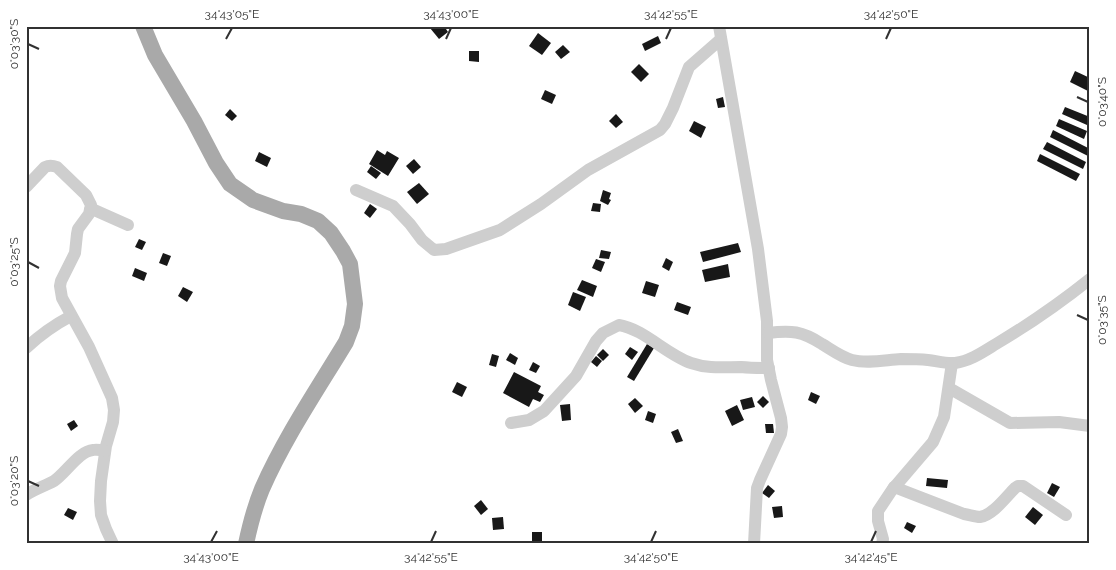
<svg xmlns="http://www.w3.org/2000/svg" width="1116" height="570" font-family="Raleway,sans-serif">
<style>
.building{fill:#181818}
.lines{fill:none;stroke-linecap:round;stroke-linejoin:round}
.minor{stroke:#cecece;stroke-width:12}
.major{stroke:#a9a9a9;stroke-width:16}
.ticks{fill:none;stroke:#313131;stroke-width:2}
.neatline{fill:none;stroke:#313131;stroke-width:2}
.ticks-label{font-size:12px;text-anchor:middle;fill:#313131}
</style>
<rect width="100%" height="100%" fill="#fff"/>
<g class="building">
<path d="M432 26H444L448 32 439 39 430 28Z"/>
<path d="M538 33 551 43 542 55 529 46Z"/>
<path d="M658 36 661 43 645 51 642 44Z"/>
<path d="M563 45 570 52 561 59 555 52Z"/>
<path d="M469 51H479V62L469 61Z"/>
<path d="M639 64 649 74 641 82 631 72Z"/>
<path d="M1075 71 1090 78V92L1070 82Z"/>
<path d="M545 90 556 95 552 104 541 99Z"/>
<path d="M723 97 725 107 718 108 716 99Z"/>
<path d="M1065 107 1090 117 1087 125 1062 114Z"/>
<path d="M230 109 237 116 232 121 225 115Z"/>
<path d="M616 114 623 122 616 128 609 121Z"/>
<path d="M1059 119 1087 131 1084 139 1056 126Z"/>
<path d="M694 121 706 127 701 138 689 131Z"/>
<path d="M1053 130 1090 149V157L1050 137Z"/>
<path d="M1047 142 1086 162 1083 169 1043 149Z"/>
<path d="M377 150 385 155 387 151 399 158 388 176 369 164Z"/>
<path d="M259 152 271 158 267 167 255 161Z"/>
<path d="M1040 154 1080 174 1076 181 1037 161Z"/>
<path d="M414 159 421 167 413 174 406 166Z"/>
<path d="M371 166 381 173 376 179 367 172Z"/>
<path d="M419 183 429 194 417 204 407 192Z"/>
<path d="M603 190 611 193 609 199 611 200 608 205 600 201Z"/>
<path d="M593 203 601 204 600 212 591 211Z"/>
<path d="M370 204 377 209 370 218 364 213Z"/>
<path d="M139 239 146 242 142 250 135 247Z"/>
<path d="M738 243 741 252 703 262 700 252Z"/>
<path d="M601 250 611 252 609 259 599 258Z"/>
<path d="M163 253 171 256 167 266 159 263Z"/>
<path d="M666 258 673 262 669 271 662 267Z"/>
<path d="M596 259 605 262 601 272 592 268Z"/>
<path d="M728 264 730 277 705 282 702 270Z"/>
<path d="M135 268 147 273 144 281 132 276Z"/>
<path d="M582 280 597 286 593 297 577 290Z"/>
<path d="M646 281 659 285 655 297 642 293Z"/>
<path d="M183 287 193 292 187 302 178 296Z"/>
<path d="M573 292 586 297 580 311 568 305Z"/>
<path d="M677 302 691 307 688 315 674 310Z"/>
<path d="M647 344 654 348 634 381 627 377Z"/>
<path d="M630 347 638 352 632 360 625 354Z"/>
<path d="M603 349 609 355 603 361 597 355Z"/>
<path d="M510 353 518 358 515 365 506 360Z"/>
<path d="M492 354 499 356 496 367 489 365Z"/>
<path d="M596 356 602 361 597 367 591 362Z"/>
<path d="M533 362 540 366 536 373 529 370Z"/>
<path d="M514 372 541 386 538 392 544 395 540 402 533 399 529 407 503 393Z"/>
<path d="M457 382 467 387 462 397 452 392Z"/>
<path d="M811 392 820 396 816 404 808 400Z"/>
<path d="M763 396 769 402 763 408 757 402Z"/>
<path d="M752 397 755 407 743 410 740 400Z"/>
<path d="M635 398 643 406 635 413 628 404Z"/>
<path d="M570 404 571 420 562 421 560 405Z"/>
<path d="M737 405 744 420 732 426 725 411Z"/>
<path d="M648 411 656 414 653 423 645 420Z"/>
<path d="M74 420 78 426 71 431 67 424Z"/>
<path d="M765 424H773L774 433H766Z"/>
<path d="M678 429 683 441 676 443 671 432Z"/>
<path d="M927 478 948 480 947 488 926 486Z"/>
<path d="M1052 483 1060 487 1054 497 1047 493Z"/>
<path d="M768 485 775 491 769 498 762 493Z"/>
<path d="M481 500 488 509 481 515 474 506Z"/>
<path d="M782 506 783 517 774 518 772 507Z"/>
<path d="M1033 507 1043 515 1035 525 1025 517Z"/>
<path d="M68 508 77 512 73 520 64 515Z"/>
<path d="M503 517 504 529 493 530 492 518Z"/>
<path d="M907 522 916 526 912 533 904 528Z"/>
<rect x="532" y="532" width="10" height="9"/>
</g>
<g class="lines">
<g class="minor">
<path d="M719 26 758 249 767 321V360L771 380 781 418 782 427 781 434 760 480 757 488 754 544"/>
<path d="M26 187 45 167C49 165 52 165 57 167L86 195 91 205 89 214 78 229 77 234 75 253 61 281 60 286 62 298 89 347 112 398 114 410 113 422 106 446 101 481 100 501 101 515 106 529 113 544"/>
<path d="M356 190 393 206 410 224 422 240 434 250 446 249 500 230 541 204 588 170 660 130 665 124 673 108 689 67 721 39"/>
<path d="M90 210 92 209 128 225"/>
<path d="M768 333C791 330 802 331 822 344 832 350 841 357 852 360 868 364 885 360 901 359 910 359 919 359 928 360 937 361 946 364 955 363 970 361 983 352 996 344 1028 325 1060 303 1090 279"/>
<path d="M26 348C40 335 54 325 71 316"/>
<path d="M949 388 1010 423 1059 422 1090 426"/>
<path d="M511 423 529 420 544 411 576 376 596 341 603 333 619 325C644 329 667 355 691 363 708 369 724 367 741 367 751 368 760 368 769 368"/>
<path d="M894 487 964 514C970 515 975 517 980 517 993 515 1006 497 1015 488L1018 486H1023L1066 515"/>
<path d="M26 495C35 489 45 486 54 481 66 473 79 451 93 450 97 449 101 450 105 451"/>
<path d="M882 544 883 539 878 521V511L892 490 933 442 944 417 952 363"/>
</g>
<path class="major" d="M143 26 155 55 194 121 216 163 230 184 253 200 283 211 301 214 318 221 331 233 343 251 350 264 355 304 352 326 346 342C317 390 285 437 262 489 255 506 250 525 246 544"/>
</g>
<path class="ticks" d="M226 39 232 28M446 39 451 28M666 39 671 28M886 39 891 28M28 44 39 49M1077 97 1088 102M28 262 39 268M1077 315 1088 320M28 481 39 486M211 542 217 531M431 542 436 531M651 542 656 531M871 542 876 531"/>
<rect width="1116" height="570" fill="none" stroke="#ffffff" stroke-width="55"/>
<rect x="28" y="28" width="1060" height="514" class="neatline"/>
<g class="ticks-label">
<text x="232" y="18">34°43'05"E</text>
<text x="451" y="18">34°43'00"E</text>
<text x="671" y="18">34°42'55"E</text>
<text x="891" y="18">34°42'50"E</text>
<text transform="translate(14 44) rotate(-90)" y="4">0°03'30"S</text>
<text transform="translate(1102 102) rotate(-90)" y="4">0°03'40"S</text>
<text transform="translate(14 262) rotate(-90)" y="4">0°03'25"S</text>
<text transform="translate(1102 320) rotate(-90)" y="4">0°03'35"S</text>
<text transform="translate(14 481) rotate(-90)" y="4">0°03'20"S</text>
<text x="211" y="561">34°43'00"E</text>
<text x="431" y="561">34°42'55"E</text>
<text x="651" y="561">34°42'50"E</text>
<text x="871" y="561">34°42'45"E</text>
</g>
</svg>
